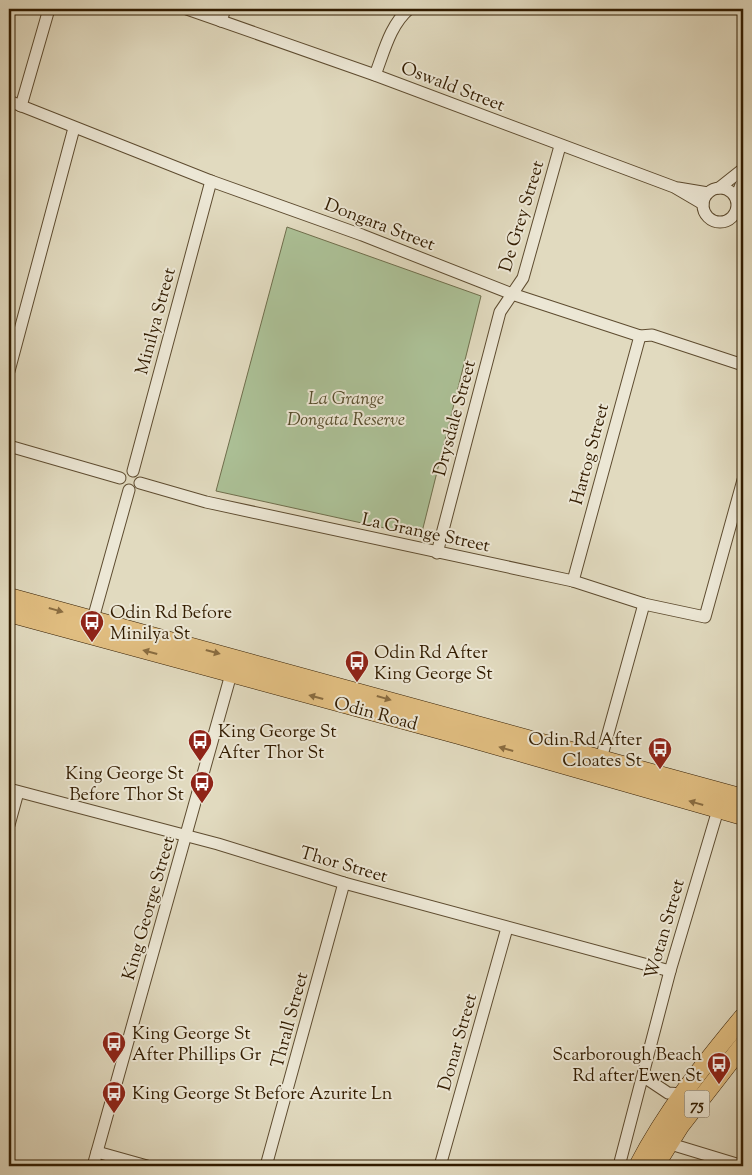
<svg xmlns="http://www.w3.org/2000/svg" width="752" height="1175" font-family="'Sorts Mill Goudy',serif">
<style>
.green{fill:#acc197;stroke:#6f6e4c}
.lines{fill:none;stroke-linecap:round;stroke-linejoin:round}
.minor-casing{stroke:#5e4c30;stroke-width:13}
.primary-casing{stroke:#321c00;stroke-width:19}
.minor{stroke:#ece7d5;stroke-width:11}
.primary{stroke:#e0bd80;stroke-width:18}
.oneway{fill:#896c40}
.labels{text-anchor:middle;stroke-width:4;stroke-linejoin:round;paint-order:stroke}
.shield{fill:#ece7d5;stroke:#6a5940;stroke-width:1}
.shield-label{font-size:16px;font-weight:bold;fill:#321c00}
.street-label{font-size:18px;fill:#321c00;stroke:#ece7d5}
.park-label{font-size:18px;font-style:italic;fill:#574e2d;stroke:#ece7d5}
.poi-label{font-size:18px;fill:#321c00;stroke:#ece7d5;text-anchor:start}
</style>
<rect width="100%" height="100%" fill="#e1dabf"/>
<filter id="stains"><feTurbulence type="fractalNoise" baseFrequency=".004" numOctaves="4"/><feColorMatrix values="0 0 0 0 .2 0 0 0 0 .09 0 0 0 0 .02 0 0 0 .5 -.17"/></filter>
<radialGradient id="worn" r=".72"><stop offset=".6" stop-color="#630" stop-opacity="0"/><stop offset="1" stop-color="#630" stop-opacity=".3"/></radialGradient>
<path class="green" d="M287 227 481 296 421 536 216 491Z"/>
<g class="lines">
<g class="minor-casing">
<g id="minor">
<path d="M187 9 375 75 674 187 703 204"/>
<path d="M221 21 225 9"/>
<path d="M375 75C384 52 390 25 409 9"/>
<path d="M9 101 211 181 362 235 512 294 640 336 652 335 743 365"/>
<path d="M21 106 49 9"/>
<path d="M678 188 708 193"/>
<path d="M719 188 743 169"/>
<circle cx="720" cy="205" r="17"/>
<path d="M736 197 743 180"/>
<path d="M9 371 74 128"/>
<path d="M9 446 120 478"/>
<path d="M133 471 211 181"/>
<path d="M140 483 206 502 573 581 644 604 705 617 743 480"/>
<path d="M437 553 500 312 523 278 560 146"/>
<path d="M573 581 640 336"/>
<path d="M91 626 129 490"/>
<path d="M599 766 644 604"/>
<path d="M9 789 218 844 344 883 670 971"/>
<path d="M9 825 18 792"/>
<path d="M644 1077 668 1093 683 1094"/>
<path d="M664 1142 743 1166"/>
<path d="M97 1152 147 1166"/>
<path d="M93 1166 233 667"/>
<path d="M266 1166 344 883"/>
<path d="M440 1166 507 928"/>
<path d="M619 1166 670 971 720 803"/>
</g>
</g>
<g class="primary-casing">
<g id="primary">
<path d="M9 597 743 798"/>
<path d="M9 613 459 735 743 816"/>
<path d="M638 1166C666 1112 704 1064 743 1017"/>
<path d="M655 1166 680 1126 743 1045"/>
</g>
</g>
<use href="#minor" class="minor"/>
<use href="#primary" class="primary"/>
</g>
<defs><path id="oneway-solid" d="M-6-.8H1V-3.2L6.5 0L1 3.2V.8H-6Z" transform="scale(1.25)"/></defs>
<g class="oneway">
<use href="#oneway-solid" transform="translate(56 610) rotate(16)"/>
<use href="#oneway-solid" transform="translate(150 652) rotate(-165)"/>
<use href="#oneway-solid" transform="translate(213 652) rotate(15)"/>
<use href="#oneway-solid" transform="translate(316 697) rotate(-165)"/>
<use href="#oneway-solid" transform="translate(384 698) rotate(16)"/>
<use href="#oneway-solid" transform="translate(506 749) rotate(-164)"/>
<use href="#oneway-solid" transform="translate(696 803) rotate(-164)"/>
</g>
<defs>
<g id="bus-pin" transform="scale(1.25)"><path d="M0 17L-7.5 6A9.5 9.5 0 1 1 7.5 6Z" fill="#8f2418" stroke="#ece7d5"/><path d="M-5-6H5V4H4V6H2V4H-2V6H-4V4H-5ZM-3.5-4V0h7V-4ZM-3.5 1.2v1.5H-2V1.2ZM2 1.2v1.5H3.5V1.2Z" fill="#fff"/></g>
</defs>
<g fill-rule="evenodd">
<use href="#bus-pin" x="92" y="622"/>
<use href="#bus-pin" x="357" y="662"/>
<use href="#bus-pin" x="200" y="741"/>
<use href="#bus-pin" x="660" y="749"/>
<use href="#bus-pin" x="202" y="783"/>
<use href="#bus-pin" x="114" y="1043"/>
<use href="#bus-pin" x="719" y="1064"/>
<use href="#bus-pin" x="114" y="1093"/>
</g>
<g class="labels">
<rect class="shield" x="684.5" y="1090.5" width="25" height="27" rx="4"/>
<g class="shield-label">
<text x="697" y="1110">75</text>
</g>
<g class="street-label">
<text transform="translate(453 86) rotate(21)" y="6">Oswald Street</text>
<text transform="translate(521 216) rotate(-73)" y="6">De Grey Street</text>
<text transform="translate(380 224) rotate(21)" y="6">Dongara Street</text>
<text transform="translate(155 321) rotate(-75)" y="6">Minilya Street</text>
<text transform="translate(454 418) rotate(-75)" y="6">Drysdale Street</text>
<text transform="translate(589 454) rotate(-75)" y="6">Hartog Street</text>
<text transform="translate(426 532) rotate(12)" y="6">La Grange Street</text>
<text transform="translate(376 713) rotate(15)" y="6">Odin Road</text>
<text transform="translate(344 864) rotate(16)" y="6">Thor Street</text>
<text transform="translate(148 908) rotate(-74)" y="6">King George Street</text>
<text transform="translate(664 929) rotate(-74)" y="6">Wotan Street</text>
<text transform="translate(289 1020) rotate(-75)" y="6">Thrall Street</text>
<text transform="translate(457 1042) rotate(-74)" y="6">Donar Street</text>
</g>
<g class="park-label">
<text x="346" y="404">La Grange<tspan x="346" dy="21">Dongata Reserve</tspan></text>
</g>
<g class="poi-label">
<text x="110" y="618">Odin Rd Before<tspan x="110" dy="21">Minilya St</tspan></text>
<text x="374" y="658">Odin Rd After<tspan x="374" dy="21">King George St</tspan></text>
<text x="218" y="737">King George St<tspan x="218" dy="21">After Thor St</tspan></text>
<text x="642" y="745" text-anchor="end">Odin Rd After<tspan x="642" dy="21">Cloates St</tspan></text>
<text x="184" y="779" text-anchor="end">King George St<tspan x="184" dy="21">Before Thor St</tspan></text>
<text x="132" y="1039">King George St<tspan x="132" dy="21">After Phillips Gr</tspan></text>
<text x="702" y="1060" text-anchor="end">Scarborough Beach<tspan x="702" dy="21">Rd after Ewen St</tspan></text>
<text x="132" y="1099">King George St Before Azurite Ln</text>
</g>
</g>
<rect width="752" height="1175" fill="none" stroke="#e1dabf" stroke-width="30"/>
<rect x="10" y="10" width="732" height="1155" fill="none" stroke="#321c00" stroke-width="2.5"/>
<rect x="15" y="15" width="722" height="1145" fill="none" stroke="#321c00"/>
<rect width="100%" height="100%" filter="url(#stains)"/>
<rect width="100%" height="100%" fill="url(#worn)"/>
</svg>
